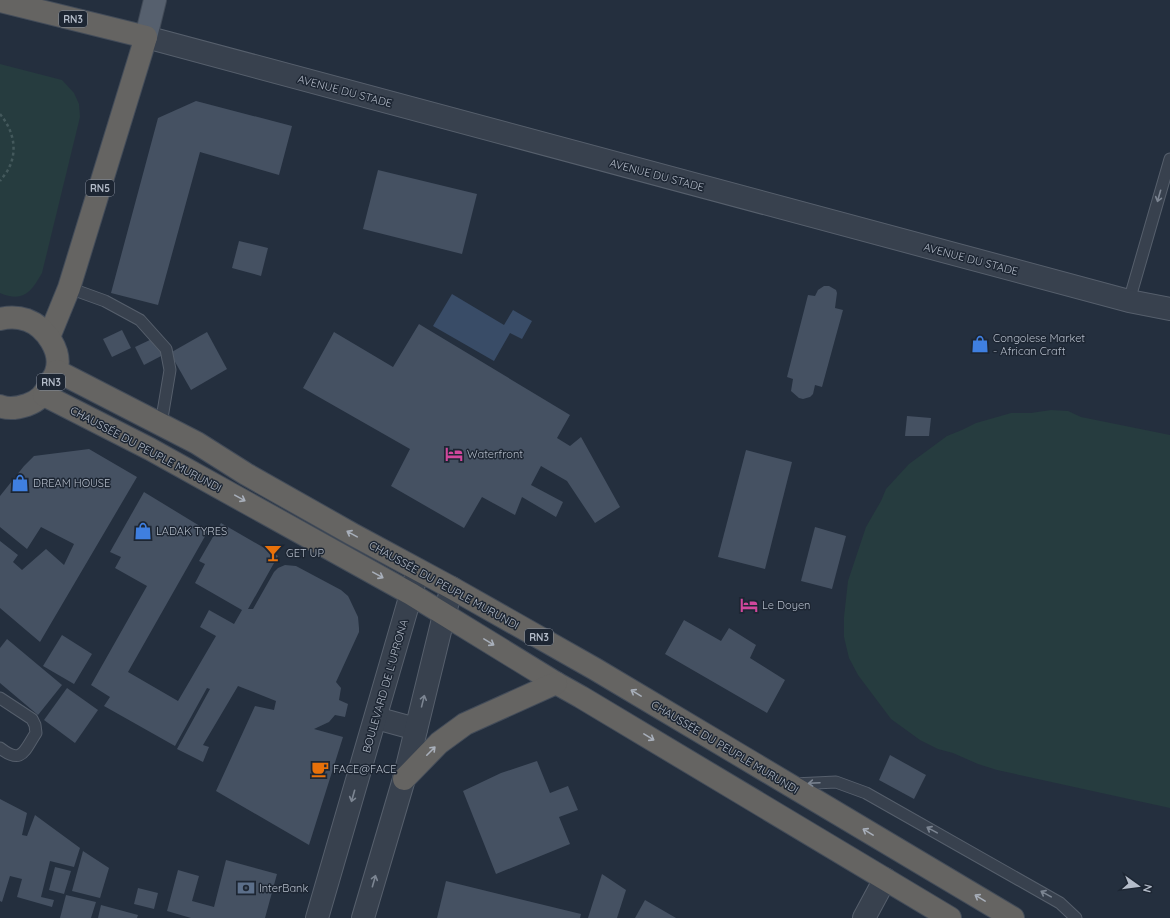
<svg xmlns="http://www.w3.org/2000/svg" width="1170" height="918" font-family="Quicksand,sans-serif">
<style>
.green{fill:#263c3f}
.water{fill:#394c67}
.building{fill:#455162}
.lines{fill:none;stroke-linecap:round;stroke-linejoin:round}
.service-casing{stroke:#565f6c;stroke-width:13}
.minor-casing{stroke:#565f6c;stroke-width:24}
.tertiary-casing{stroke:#565f6c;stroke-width:24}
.primary-casing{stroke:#414a57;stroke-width:24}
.trunk-casing{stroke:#434c59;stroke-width:24}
.path{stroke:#44595c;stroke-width:2.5;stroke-dasharray:3 3;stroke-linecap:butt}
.service{stroke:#38414e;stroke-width:11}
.minor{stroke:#38414e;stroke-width:22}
.tertiary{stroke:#38414e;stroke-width:22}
.primary{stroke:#56606e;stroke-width:22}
.trunk{stroke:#656462;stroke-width:22}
.oneway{stroke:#7c8592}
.oneway2{stroke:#a8afba}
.labels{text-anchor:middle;stroke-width:3;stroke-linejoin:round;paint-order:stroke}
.shield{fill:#1d2633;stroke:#878f9c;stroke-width:1}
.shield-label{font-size:10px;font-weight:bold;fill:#b4bcc9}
.street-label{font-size:11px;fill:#b4bcc9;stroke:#1d2633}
.poi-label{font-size:11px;fill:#b4bcc9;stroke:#1d2633;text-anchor:start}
</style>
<rect width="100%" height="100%" fill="#242f3e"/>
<g class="green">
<path d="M0 64 62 80 74 93 79 104 80 117 42 273C31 292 23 303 0 293Z"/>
<path d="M1051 410 1068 411 1081 417 1170 435V808L997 770 978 764 953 753 938 749 920 740 891 719 858 675 849 658 844 637V617L848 581 866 527 881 501 886 489 909 464 947 436 962 430 976 423 1011 413H1031Z"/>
</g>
<path class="water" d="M452 294 504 325 513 310 532 321 522 339 510 333 494 361 433 326Z"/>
<g class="building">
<path d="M196 101 292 126 279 175 200 152 158 305 111 293 158 118Z"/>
<path d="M378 170 477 194 462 254 363 229Z"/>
<path d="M239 241 268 248 261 276 232 268Z"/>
<path d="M824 286H829L836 290 837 293 835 308 843 310 822 387 815 385 813 394 810 397 803 399 799 398 791 391 793 379 787 377 808 295 815 296 818 290Z"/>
<path d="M419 324 570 415 557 438 570 446 581 437 620 507 595 523 567 481 541 466 531 485 563 502 556 517 522 497 515 515 482 497 464 528 391 486 410 449 303 388 334 332 393 367Z"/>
<path d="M122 330 131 348 112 357 103 339Z"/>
<path d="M207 332 227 369 191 390 170 353Z"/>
<path d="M154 338 163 355 144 365 135 347Z"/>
<path d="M907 416 931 418 929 436H905Z"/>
<path d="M89 449 137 477 40 642 0 608V541L18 555 13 562 22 570 46 549 64 565 74 544 41 527 27 549 0 527V496L24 466 34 456Z"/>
<path d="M746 450 792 462 765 569 718 557Z"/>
<path d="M144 492 208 531 128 672 178 701 216 636 200 627 209 610 234 624 242 610 195 583 205 564 199 561 221 523 278 556 248 609H253L274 572 278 568 285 565 296 566 341 590 348 596 350 600 358 617 359 628V632L336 682 341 688 339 700 348 704 345 717 335 715 329 722 314 729 343 737 309 845 216 791 255 706 274 710 276 701 238 686 203 745 209 747 203 762 177 749 210 689 207 688 175 746 104 706 110 697 91 685 147 586 115 568 121 557 110 552Z"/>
<path d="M815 527 846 536 832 589 801 581Z"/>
<path d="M684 620 721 641 729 628 756 645 750 658 785 680 767 713 665 654Z"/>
<path d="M62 635 92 654 74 684 43 666Z"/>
<path d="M7 639 62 685 38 715 0 683V648Z"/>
<path d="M67 688 98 710 75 743 44 720Z"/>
<path d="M890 755 926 775 914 799 879 780Z"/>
<path d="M537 761 550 793 568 786 578 810 559 817 570 844 496 874 463 791 501 773Z"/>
<path d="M0 799 27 813 22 835 27 836 35 815 80 848 74 867 50 861 41 897 54 900 52 907 17 897 22 879 10 876 2 902 0 901Z"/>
<path d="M83 851 109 868 100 898 72 891Z"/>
<path d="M226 860 277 874 265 918H191L167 911 178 870 199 876 192 901 214 907Z"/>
<path d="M55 867 71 871 64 894 49 890Z"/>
<path d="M602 874 626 890 617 918H588Z"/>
<path d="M446 881 581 914 580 918H437Z"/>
<path d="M138 888 158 893 154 909 134 904Z"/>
<path d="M66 895 96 902 91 918H60Z"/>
<path d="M645 900 676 918H635Z"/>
<path d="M101 905 138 915 137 918H98Z"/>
</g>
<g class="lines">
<g class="service-casing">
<g id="service">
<path d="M69 288 105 301 140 320 166 349 170 370 161 424"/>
<path d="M1129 301 1170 159"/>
<path d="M0 698 32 719 35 725 36 733C24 751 22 765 0 748"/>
<path d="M794 784 836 782 866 793 1060 903 1076 918"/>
</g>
</g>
<g class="minor-casing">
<path id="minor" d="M864 918 885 879"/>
</g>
<g class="tertiary-casing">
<g id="tertiary">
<path d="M146 37 1129 301 1170 309"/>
<path d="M376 718 416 729"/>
<path d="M317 918 418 570"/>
<path d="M363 918 404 779 444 615 452 588"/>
</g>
</g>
<g class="primary-casing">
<path id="primary" d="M146 37 155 0"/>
</g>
<g class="trunk-casing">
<g id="trunk">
<path d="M0 1 146 37 69 288 49 337"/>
<path d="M0 319C9 317 18 317 27 320 46 327 63 352 56 372 55 376 52 379 50 383 45 394 39 401 27 405 18 408 9 410 0 406"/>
<path d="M57 371 197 443 246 474 352 534 452 588 595 669 1013 918"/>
<path d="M44 395 150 449 411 594 556 683 581 697 950 918"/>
<path d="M404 779 439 743 465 724 556 683"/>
</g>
</g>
<path class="path" d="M0 114C13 130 18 149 9 168 7 172 3 177 0 181"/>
<use href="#service" class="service"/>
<use href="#minor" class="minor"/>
<use href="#tertiary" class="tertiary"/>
<use href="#primary" class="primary"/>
<use href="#trunk" class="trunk"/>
</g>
<defs><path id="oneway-shaft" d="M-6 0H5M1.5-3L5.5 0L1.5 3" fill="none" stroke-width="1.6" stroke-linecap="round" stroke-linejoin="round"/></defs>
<g class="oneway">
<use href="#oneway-shaft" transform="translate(1159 196) rotate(106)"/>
<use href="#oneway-shaft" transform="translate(423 701) rotate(-76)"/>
<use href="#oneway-shaft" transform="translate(814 783) rotate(177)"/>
<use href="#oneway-shaft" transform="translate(353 796) rotate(106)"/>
<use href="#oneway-shaft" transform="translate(932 830) rotate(-151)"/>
<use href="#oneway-shaft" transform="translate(374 881) rotate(-74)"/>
<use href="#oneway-shaft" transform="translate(1046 894) rotate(-151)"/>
</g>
<g class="oneway2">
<use href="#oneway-shaft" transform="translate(240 498) rotate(29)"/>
<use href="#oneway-shaft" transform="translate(352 534) rotate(-151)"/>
<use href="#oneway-shaft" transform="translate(378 575) rotate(29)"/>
<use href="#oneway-shaft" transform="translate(489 642) rotate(31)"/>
<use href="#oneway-shaft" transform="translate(636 693) rotate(-149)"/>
<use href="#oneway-shaft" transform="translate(649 737) rotate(31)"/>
<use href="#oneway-shaft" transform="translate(431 751) rotate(-45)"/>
<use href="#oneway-shaft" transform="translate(868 832) rotate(-149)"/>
<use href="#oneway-shaft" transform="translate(980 898) rotate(-149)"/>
</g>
<defs>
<g id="shop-bare" transform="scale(1.38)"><path d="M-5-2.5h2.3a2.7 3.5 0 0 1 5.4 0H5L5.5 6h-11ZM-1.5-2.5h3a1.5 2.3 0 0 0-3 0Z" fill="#3f7fe0" stroke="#1d2633" stroke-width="2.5" paint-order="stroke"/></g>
<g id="hotel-bare" transform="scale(1.38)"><path d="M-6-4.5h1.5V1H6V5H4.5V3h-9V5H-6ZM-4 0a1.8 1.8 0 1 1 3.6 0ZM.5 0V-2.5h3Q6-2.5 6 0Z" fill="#d1479c" stroke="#1d2633" stroke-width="2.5" paint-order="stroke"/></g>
<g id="bar-bare" transform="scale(1.38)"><path d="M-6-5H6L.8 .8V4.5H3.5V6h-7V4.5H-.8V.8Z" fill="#e8710a" stroke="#1d2633" stroke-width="2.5" paint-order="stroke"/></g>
<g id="cafe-bare" transform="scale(1.38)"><path d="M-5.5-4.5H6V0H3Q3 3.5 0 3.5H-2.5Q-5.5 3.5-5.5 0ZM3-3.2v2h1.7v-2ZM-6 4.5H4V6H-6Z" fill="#e8710a" stroke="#1d2633" stroke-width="2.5" paint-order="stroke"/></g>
<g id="bank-bare" transform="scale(1.38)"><path d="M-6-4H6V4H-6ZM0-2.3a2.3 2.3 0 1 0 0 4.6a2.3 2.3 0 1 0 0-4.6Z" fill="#5c6f8a" stroke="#1d2633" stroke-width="2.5" paint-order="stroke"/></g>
</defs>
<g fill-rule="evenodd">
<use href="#shop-bare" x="980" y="344"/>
<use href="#hotel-bare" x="454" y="454"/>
<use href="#shop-bare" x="20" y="483"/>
<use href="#shop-bare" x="143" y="531"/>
<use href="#bar-bare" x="273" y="553"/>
<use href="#hotel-bare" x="749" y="605"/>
<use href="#cafe-bare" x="320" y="769"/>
<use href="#bank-bare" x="246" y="888"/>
</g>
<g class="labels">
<g class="shield">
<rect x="59" y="11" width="28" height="16" rx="3"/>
<rect x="86" y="180" width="28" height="16" rx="3"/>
<rect x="37" y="374" width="28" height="16" rx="3"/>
<rect x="525" y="629" width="28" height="16" rx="3"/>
</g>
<g class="shield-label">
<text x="73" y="23">RN3</text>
<text x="100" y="192">RN5</text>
<text x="51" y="386">RN3</text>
<text x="539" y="641">RN3</text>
</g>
<g class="street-label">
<text transform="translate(345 91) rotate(15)" y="4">AVENUE DU STADE</text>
<text transform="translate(657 175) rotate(15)" y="4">AVENUE DU STADE</text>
<text transform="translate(971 259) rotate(15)" y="4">AVENUE DU STADE</text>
<text transform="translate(146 449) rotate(28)" y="4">CHAUSSÉE DU PEUPLE MURUNDI</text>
<text transform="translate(444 585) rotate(29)" y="4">CHAUSSÉE DU PEUPLE MURUNDI</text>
<text transform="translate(385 686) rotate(-74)" y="4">BOULEVARD DE L'UPRONA</text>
<text transform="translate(725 747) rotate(31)" y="4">CHAUSSÉE DU PEUPLE MURUNDI</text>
</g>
<g class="poi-label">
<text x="993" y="342">Congolese Market<tspan x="993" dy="13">- African Craft</tspan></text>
<text x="467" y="458">Waterfront</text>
<text x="33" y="487">DREAM HOUSE</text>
<text x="156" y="535">LADAK TYRES</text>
<text x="286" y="557">GET UP</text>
<text x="762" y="609">Le Doyen</text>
<text x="333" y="773">FACE@FACE</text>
<text x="259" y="892">InterBank</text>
</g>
</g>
<g transform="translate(1138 886) rotate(104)" stroke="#1d2633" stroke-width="3" paint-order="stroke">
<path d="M0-3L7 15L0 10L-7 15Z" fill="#b4bcc9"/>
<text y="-6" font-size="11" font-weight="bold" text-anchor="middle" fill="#b4bcc9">N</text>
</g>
</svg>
